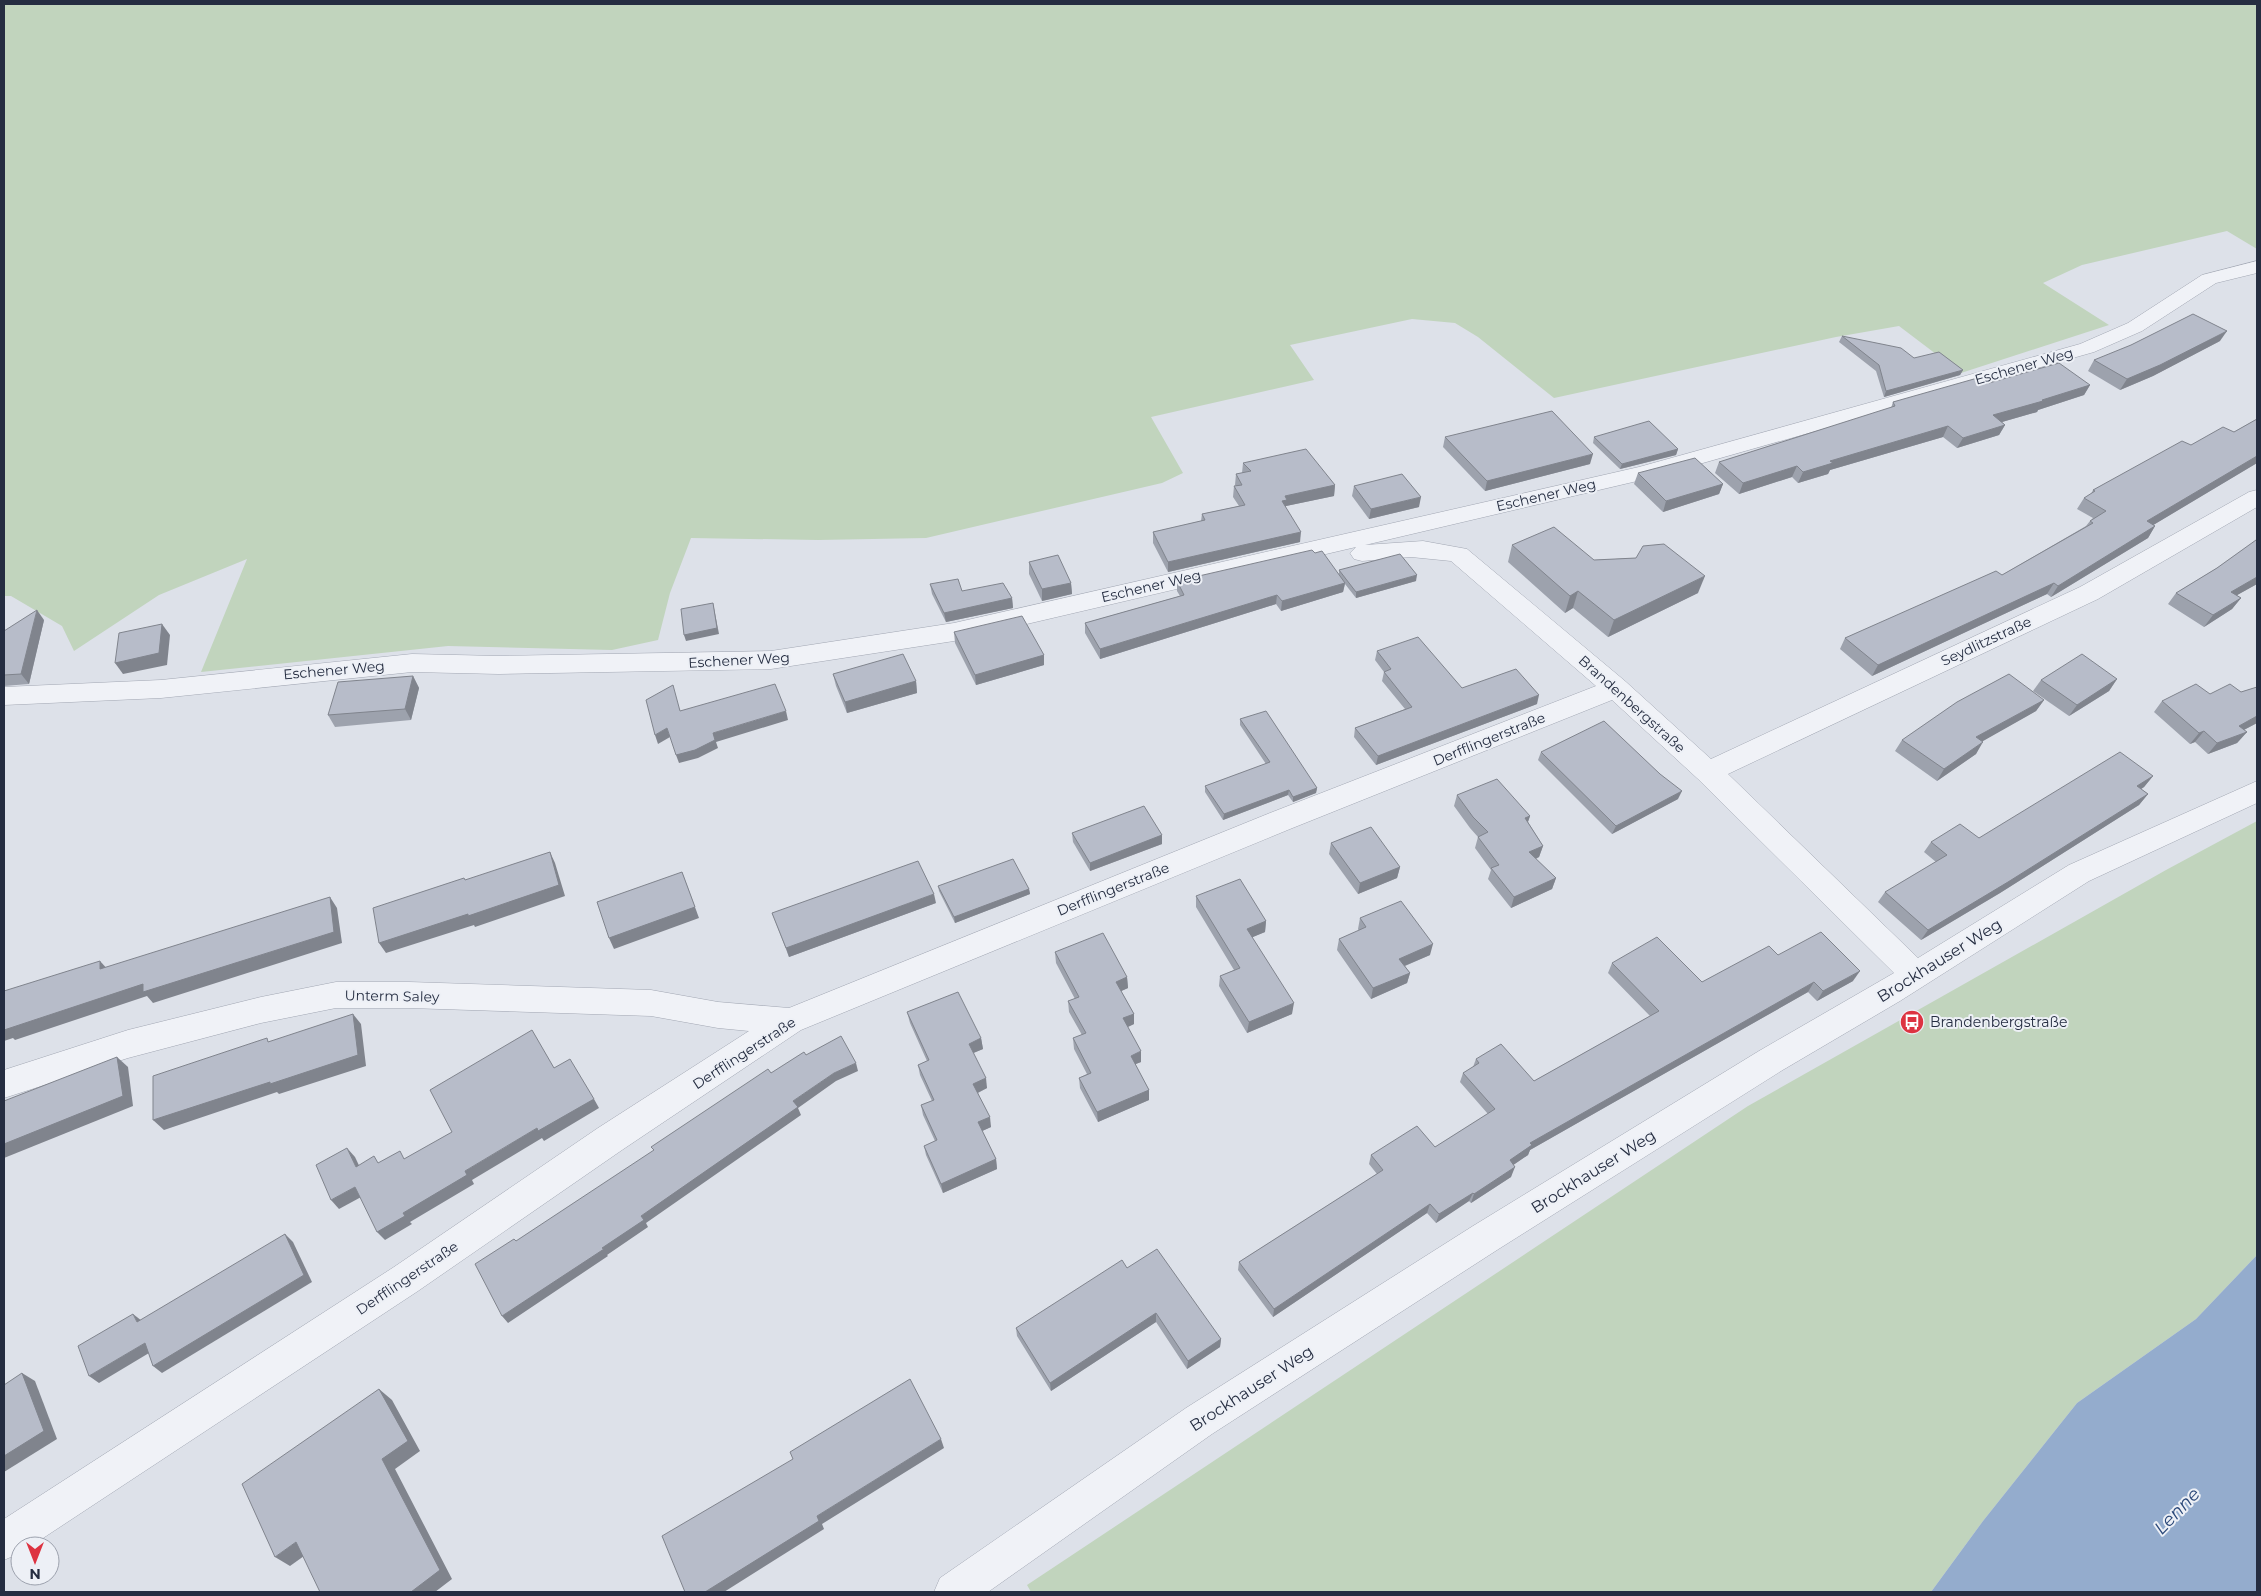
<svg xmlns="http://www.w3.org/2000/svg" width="2261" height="1596" font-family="Montserrat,sans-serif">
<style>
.green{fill:#c1d4bd}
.water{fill:#94accd}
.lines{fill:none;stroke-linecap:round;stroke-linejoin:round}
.minor-casing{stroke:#a2a7b3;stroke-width:1}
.minor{fill:#f0f2f7;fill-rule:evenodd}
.wall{fill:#9da2ad}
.shaded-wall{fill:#80848d}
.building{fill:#b7bcc9;stroke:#80848d}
.labels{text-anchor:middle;stroke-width:4;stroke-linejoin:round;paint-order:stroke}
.street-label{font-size:14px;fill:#252d41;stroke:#edf0f6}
.poi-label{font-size:14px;fill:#252d41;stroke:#edf0f6;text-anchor:start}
.near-street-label{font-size:16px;fill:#252d41;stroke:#edf0f6}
.near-water-label{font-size:18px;font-style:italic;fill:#2b4879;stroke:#edf0f6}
</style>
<rect width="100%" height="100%" fill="#dde1e9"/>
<g class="green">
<path d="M4 4H2257V249L2227 231 2082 265 2043 283 2109 325 1961 373 1899 326 1836 337 1554 398 1478 337 1455 323 1412 319 1290 345 1314 380 1151 417 1183 473 1162 483 926 538 818 540 691 538 670 593 658 640 612 650 448 646 201 672 247 559 159 595 74 651 62 626 11 596H4Z"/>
<path d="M2257 821V1255L2196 1319 2077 1403 1983 1521 1931 1592H1031L1027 1585 1748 1106 2166 870Z"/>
</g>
<path class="water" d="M2257 1255V1592H1931L1983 1521 2077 1403 2196 1319Z"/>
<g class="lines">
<g class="minor-casing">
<path id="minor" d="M2257 261V273L2216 283 2142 331 2094 352 1650 478 1365 545 1423 541 1467 549 1625 681 1711 759 2080 587 2249 492 2257 490V507L2098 599 1728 774 1918 958 2069 865 2257 781V803L2089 881 1900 1001 1781 1071 1497 1250 1212 1434 988 1592H934L940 1578 1186 1408 1473 1226 1759 1051 1894 973 1698 779 1612 700 1290 829 801 1030 622 1150 418 1291 31 1546H20V1553L4 1560V1519L394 1267 598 1128 749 1031 718 1028 651 1016 409 1008H336L261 1023 128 1058 4 1098V1070L128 1030 261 997 336 982H409L651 990 718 1002 789 1008 1270 813 1596 686 1451 561 1411 557 1362 561 1354 559 1350 553 1356 547 954 641 771 669 499 674 412 672 161 698 4 705V687L161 680 412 654 499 656 771 651 954 623 1639 467 2080 344 2128 323 2202 275Z"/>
</g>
<use href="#minor" class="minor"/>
</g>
<g class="wall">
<path d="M1842 336 1914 358 1963 370 1960 375 1884 397 1876 371 1839 342Z"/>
<path d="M2220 341 2153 376 2120 390 2088 371 2094 360Z"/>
<path d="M1989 383 2090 385 2084 395 2038 410 2037 412 2002 422 2005 425 1999 435 1957 448 1943 437 1830 470 1828 474 1798 483 1792 477 1739 494 1715 473 1719 462 1891 408 1893 402Z"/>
<path d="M2257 419V463L2153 525 2155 526 2148 538 2051 597 2047 594 1872 676 1840 649 1845 638 2002 575 2086 526 2090 521 2093 518 2077 509 2084 498 2091 494 2093 490 2191 445 2234 432Z"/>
<path d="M1445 437 1590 464 1485 491 1443 447Z"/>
<path d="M1594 437 1678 449 1676 455 1620 469 1593 443Z"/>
<path d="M1243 463 1335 485 1334 496 1286 506V508L1300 542 1168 572 1153 543V532L1201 521 1202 514 1239 506 1233 497 1234 486H1236L1235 485 1236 474 1242 473Z"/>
<path d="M1638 473 1723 484 1719 494 1663 512 1634 484Z"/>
<path d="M1354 486 1419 507 1369 519 1352 496Z"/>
<path d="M2257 540V584L2237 595 2241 598 2232 609 2204 627 2168 604 2176 593 2217 568Z"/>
<path d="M1512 545 1594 560 1636 558 1698 593 1608 637 1573 608 1565 613 1508 562Z"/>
<path d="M1315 553 1339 574V570L1416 581 1356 598 1345 584 1343 592 1281 611 1276 604 1100 659 1085 633V623L1180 596 1177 591V581Z"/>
<path d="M1029 562 1071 583 1072 594 1042 601 1029 574Z"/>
<path d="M930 584 962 591 1012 598 1013 608 946 622 932 594Z"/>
<path d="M44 620 29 684 4 686V631Z"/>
<path d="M954 632 1044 655V665L976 685 955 643Z"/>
<path d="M1377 651 1462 688 1537 704 1376 765 1354 737 1355 728 1405 709 1382 681 1384 672 1375 660Z"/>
<path d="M833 674 916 681 917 693 847 713 836 686Z"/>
<path d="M413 676 419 688 411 720 335 727 328 715Z"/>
<path d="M2117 679 2109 691 2069 716 2033 691 2041 680Z"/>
<path d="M2257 687V723L2244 730 2247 732 2237 743 2208 754 2195 742 2190 744 2154 712 2162 701 2210 694 2241 692Z"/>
<path d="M2044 700 2036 711 1982 741 1976 754 1937 781 1895 751 1902 740Z"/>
<path d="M1240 719 1317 788 1316 793 1293 802 1288 795 1223 820 1205 792V786L1266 764 1240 725Z"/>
<path d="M1541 752 1678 799 1612 834 1538 760Z"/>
<path d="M2153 776 2144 787 2141 789 2148 794 2139 805 2000 893 1921 940 1878 902 1885 892 1936 862 1924 852 1931 842 1979 838Z"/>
<path d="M1457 795 1530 816 1528 822 1543 846 1539 857 1536 859 1556 878 1552 889 1511 908 1488 879 1491 870 1475 848 1478 837 1470 828 1454 806Z"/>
<path d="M1072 833 1162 835V844L1090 871 1073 842Z"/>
<path d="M1331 843 1400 867 1397 878 1358 894 1329 854Z"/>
<path d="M938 886 1029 889 1030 894 955 923 939 891Z"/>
<path d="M1196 896 1266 921 1265 932 1252 937 1292 1014 1247 1033 1219 986 1220 976 1234 970 1196 907Z"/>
<path d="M936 903 789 957 772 913Z"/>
<path d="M1360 918 1430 955 1405 966 1410 973 1407 983 1371 999 1337 950 1339 939 1359 931 1358 929Z"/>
<path d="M1055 952 1127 977 1128 988 1121 991 1134 1014V1024L1128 1027 1141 1062 1135 1064 1149 1090V1100L1098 1122 1080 1088 1079 1078 1087 1074 1074 1049 1073 1038 1082 1035 1069 1012 1068 1001 1075 999 1056 963Z"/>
<path d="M1778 955 1853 981 1817 1001 1808 992 1530 1150 1528 1155 1513 1165 1511 1177 1471 1203 1469 1201 1436 1223 1427 1213 1273 1317 1238 1270 1239 1262 1377 1174 1369 1164 1371 1155 1435 1147 1488 1114 1460 1082 1463 1073 1473 1067 1476 1059 1534 1081 1650 1016 1608 973 1612 963 1702 982Z"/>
<path d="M907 1012 981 1038 983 1049 973 1053 987 1088 978 1093 991 1127 982 1131 996 1159 997 1169 943 1193 926 1155 924 1146 935 1141 923 1115 921 1105 932 1101 920 1075 918 1065 927 1061 910 1023Z"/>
<path d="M1127 1268 1221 1339 1220 1347 1187 1369 1156 1322 1051 1391 1017 1336 1016 1328Z"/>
</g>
<g class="shaded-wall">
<path d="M2227 331 2220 341 2153 376 2120 390 2127 379Z"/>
<path d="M1963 370 1960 375 1884 397 1886 391Z"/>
<path d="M2090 385 2084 395 2038 410 2037 412 1988 426 1993 415Z"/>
<path d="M2005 425 1999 435 1957 448 1963 438Z"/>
<path d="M1948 426 1943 437 1830 470 1828 474 1798 483 1803 472 1830 461Z"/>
<path d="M1678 449 1676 455 1620 469 1622 464Z"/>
<path d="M1593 454 1590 464 1485 491 1487 481Z"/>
<path d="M2257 456V463L2140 533 2147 521Z"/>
<path d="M1797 466 1792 477 1739 494 1743 483Z"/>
<path d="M1723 484 1719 494 1663 512 1666 501Z"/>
<path d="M1335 485 1334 496 1286 506V510L1282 501 1285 496Z"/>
<path d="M1421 497 1419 507 1369 519 1371 509Z"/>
<path d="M2155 526 2148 538 2051 597 2058 586Z"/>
<path d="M1301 532 1300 542 1168 572V562Z"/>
<path d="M1417 575 1416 581 1356 598V592Z"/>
<path d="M1705 576 1698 593 1608 637 1614 620Z"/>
<path d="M2257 577V584L2223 603 2231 592Z"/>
<path d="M1071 583 1072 594 1042 601V589Z"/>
<path d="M1345 583 1343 592 1281 611 1282 601Z"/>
<path d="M2054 583 2047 594 1872 676 1878 665Z"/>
<path d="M1578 591 1573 608 1565 613 1570 596Z"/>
<path d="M1277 595 1276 604 1100 659V649Z"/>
<path d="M1012 598 1013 608 946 622 944 613Z"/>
<path d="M2241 598 2232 609 2204 627 2213 615Z"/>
<path d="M713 603 719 634 686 641 684 635Z"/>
<path d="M37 610 44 620 29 684 21 674Z"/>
<path d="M162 624 170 635 167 665 123 674 115 663Z"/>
<path d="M1044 655V665L976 685 975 675Z"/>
<path d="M413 676 419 688 411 720 405 709Z"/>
<path d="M2117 679 2109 691 2069 716 2077 705Z"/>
<path d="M916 681 917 693 847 713 845 702Z"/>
<path d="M1539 695 1537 704 1376 765 1378 756Z"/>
<path d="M2044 700 2036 711 1969 749 1976 737Z"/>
<path d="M786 711 788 720 716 742 718 748 698 758 679 763 676 755 713 733Z"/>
<path d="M2257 716V723L2230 737 2239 726Z"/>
<path d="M667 728 670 737 658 744 655 735Z"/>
<path d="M2204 731 2195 742 2190 744 2199 733Z"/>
<path d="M2247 732 2237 743 2208 754 2217 743Z"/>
<path d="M1983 742 1976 754 1937 781 1944 769Z"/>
<path d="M2153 776 2144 787 2129 797 2137 786Z"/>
<path d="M1317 788 1316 793 1293 802V797Z"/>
<path d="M1289 790 1288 795 1223 820 1224 814Z"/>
<path d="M1682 791 1678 799 1612 834 1616 826Z"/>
<path d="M2148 794 2139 805 2000 893 1921 940 1928 930Z"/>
<path d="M1530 816 1526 827 1525 818Z"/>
<path d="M1162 835V844L1090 871V863Z"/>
<path d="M1543 846 1539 857 1526 863 1529 852Z"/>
<path d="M550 852 555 863 565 896 475 927 474 925 386 953 379 943Z"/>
<path d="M1400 867 1397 878 1358 894 1360 883Z"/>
<path d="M682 872 699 918 614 949 609 938Z"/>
<path d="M1556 878 1552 889 1511 908 1514 897Z"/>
<path d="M1029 889 1030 894 955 923 954 917Z"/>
<path d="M934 894 936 903 789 957 786 948Z"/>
<path d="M330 897 337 908 342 943 153 1003 147 996 15 1040 13 1038 4 1041V1027Z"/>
<path d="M1266 921 1265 932 1246 940 1247 929Z"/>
<path d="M1433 944 1430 955 1397 969 1399 959Z"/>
<path d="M100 961 110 972 100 969Z"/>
<path d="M1860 971 1853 981 1817 1001 1823 991Z"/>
<path d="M1410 973 1407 983 1371 999 1373 988Z"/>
<path d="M1127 977 1128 988 1117 993 1116 982Z"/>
<path d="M1814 982 1808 992 1530 1150 1528 1155 1506 1170 1510 1160 1530 1143Z"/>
<path d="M1294 1003 1292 1014 1247 1033 1249 1022Z"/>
<path d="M353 1014 361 1024 366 1066 279 1094 277 1092 164 1130 153 1120Z"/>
<path d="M1134 1014V1024L1123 1029V1018Z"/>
<path d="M981 1038 983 1049 971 1054 969 1044Z"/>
<path d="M1141 1051V1062L1131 1066V1056Z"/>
<path d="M117 1057 128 1067 133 1106 4 1158V1144Z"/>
<path d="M856 1063 858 1071 836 1081 798 1108 801 1115 646 1223 648 1227 607 1255 608 1256 508 1323 502 1316 602 1248 641 1216 793 1101 834 1073Z"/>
<path d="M986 1078 987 1088 975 1094 973 1084Z"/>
<path d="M1149 1090V1100L1098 1122 1097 1112Z"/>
<path d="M594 1099 599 1108 544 1141 542 1138 472 1180 474 1184 410 1222 412 1224 385 1240 377 1232 403 1213 465 1171 537 1128Z"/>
<path d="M990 1117 991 1127 980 1132 978 1122Z"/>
<path d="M347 1148 355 1157 364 1176 356 1167Z"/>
<path d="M996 1159 997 1169 943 1193 941 1184Z"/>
<path d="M1515 1167 1511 1177 1471 1203 1474 1194Z"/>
<path d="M355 1187 363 1196 339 1209 331 1200Z"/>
<path d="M1473 1193 1469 1201 1436 1223 1439 1214Z"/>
<path d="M1430 1204 1427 1213 1273 1317 1274 1309Z"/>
<path d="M285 1234 293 1242 312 1282 162 1373 153 1366Z"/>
<path d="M1156 1313V1322L1051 1391 1050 1383Z"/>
<path d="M133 1314 142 1321 137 1322Z"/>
<path d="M1221 1339 1220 1347 1187 1369 1188 1361Z"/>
<path d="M145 1343 154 1350 99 1383 89 1376Z"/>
<path d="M22 1373 35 1381 57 1439 4 1472V1456Z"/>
<path d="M379 1389 392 1400 420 1451 395 1469 452 1579 435 1592H411L382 1459Z"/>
<path d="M941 1439 944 1448 822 1524 824 1529 724 1592H705L817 1516Z"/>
<path d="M296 1542 311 1551 290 1566 275 1557Z"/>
</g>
<g class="building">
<path d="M2193 314 2227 331 2160 365 2127 379 2094 360 2131 345Z"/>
<path d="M1842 336 1901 348 1914 358 1939 352 1963 370 1886 391 1879 365Z"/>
<path d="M2059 363 2090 385 2042 400 2043 401 1993 415 2005 425 1963 438 1948 426 1830 461 1833 463 1803 472 1797 466 1743 483 1719 462 1895 406 1893 402 1981 377 1989 383Z"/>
<path d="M1552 411 1593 454 1487 481 1445 437Z"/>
<path d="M2257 419V456L2147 521 2155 526 2058 586 2054 583 1878 665 1845 638 1996 571 2002 575 2093 523 2090 521 2106 511 2084 498 2095 491 2093 490 2182 441 2191 445 2223 427 2234 432Z"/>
<path d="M1649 421 1678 449 1622 464 1594 437Z"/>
<path d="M1306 449 1335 485 1285 496 1287 500 1282 501 1301 532 1168 562 1153 532 1205 520 1202 514 1245 505 1234 486 1242 485 1236 474 1251 471 1243 463Z"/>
<path d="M1695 458 1723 484 1666 501 1638 473Z"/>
<path d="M1402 474 1421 497 1371 509 1354 486Z"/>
<path d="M1554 527 1594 560 1636 558 1643 546 1664 544 1705 576 1614 620 1578 591 1570 596 1512 545Z"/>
<path d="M2256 540H2257V577L2231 592 2241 598 2213 615 2176 593 2217 568Z"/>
<path d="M1312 550 1315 553 1322 551 1345 583 1282 601 1277 595 1100 649 1085 623 1184 595 1177 581Z"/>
<path d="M1400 554 1417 575 1356 592 1339 570Z"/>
<path d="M1058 555 1071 583 1042 589 1029 562Z"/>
<path d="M958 579 962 591 1003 583 1012 598 944 613 930 584Z"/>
<path d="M713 603 717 628 684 635 681 609Z"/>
<path d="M37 610 21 674 4 675V631Z"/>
<path d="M1022 616 1044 655 975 675 954 632Z"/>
<path d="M162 624 159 653 115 663 119 633Z"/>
<path d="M1418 637 1462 688 1516 669 1539 695 1378 756 1355 728 1412 707 1384 672 1391 669 1377 651Z"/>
<path d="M903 654 916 681 845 702 833 674Z"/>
<path d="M2082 654 2117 679 2077 705 2041 680Z"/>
<path d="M2009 674 2044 700 1976 737 1983 742 1944 769 1902 740 1957 702Z"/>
<path d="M413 676 405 709 328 715 338 682Z"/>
<path d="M775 684 786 711 713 733 715 740 695 750 676 755 667 728 655 735 646 700 673 685 680 711Z"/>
<path d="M2196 684 2210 694 2230 684 2241 692 2257 687V716L2239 726 2247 732 2217 743 2204 731 2199 733 2162 701Z"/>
<path d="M1266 711 1317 788 1293 797 1289 790 1224 814 1205 786 1270 762 1240 719Z"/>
<path d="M1604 721 1660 774 1682 791 1616 826 1541 752Z"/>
<path d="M2120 752 2153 776 2137 786 2148 794 2008 882 1928 930 1885 892 1947 855 1931 842 1960 824 1979 838Z"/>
<path d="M1497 779 1530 816 1525 818 1543 846 1529 852 1556 878 1514 897 1491 868 1499 865 1478 837 1488 832 1473 817 1457 795Z"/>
<path d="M1144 806 1162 835 1090 863 1072 833Z"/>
<path d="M1371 827 1400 867 1360 883 1331 843Z"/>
<path d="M550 852 559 885 468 916V914L379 943 373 908 464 878 465 880Z"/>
<path d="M1013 859 1029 889 954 917 938 886Z"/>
<path d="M918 861 934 894 786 948 772 913Z"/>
<path d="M682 872 695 907 609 938 597 902Z"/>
<path d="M1240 879 1266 921 1247 929 1294 1003 1249 1022 1220 976 1240 968 1196 896Z"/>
<path d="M330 897 334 932 143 992V984L4 1030V991L100 961V969Z"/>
<path d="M1401 901 1433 944 1399 959 1410 973 1373 988 1339 939 1366 927 1360 918Z"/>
<path d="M1821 932 1860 971 1823 991 1814 982 1530 1143 1532 1145 1510 1160 1515 1167 1474 1194 1473 1193 1439 1214 1430 1204 1274 1309 1239 1262 1383 1170 1371 1155 1417 1126 1435 1147 1495 1109 1463 1073 1479 1063 1476 1059 1501 1044 1534 1081 1659 1011 1612 963 1657 937 1702 982 1769 946 1778 955Z"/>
<path d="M1103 933 1127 977 1116 982 1134 1014 1123 1018 1141 1051 1131 1056 1149 1090 1097 1112 1079 1078 1091 1073 1073 1038 1086 1033 1068 1001 1079 997 1055 952Z"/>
<path d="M958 992 981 1038 969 1044 986 1078 973 1084 990 1117 978 1122 996 1159 941 1184 924 1146 937 1140 921 1105 934 1100 918 1065 929 1060 907 1012Z"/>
<path d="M353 1014 358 1055 270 1084V1082L153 1120V1076L267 1038 268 1042Z"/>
<path d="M532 1030 554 1068 570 1059 594 1099 538 1131 537 1128 465 1171 467 1175 403 1213 405 1216 377 1232 355 1187 331 1200 316 1165 347 1148 356 1167 374 1156 378 1163 400 1151 404 1159 452 1132 430 1090Z"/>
<path d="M841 1036 856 1063 834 1073 793 1101 798 1107 641 1216 644 1220 602 1248 604 1249 502 1316 475 1264 514 1239 516 1241 654 1150 651 1147 768 1069 771 1073 804 1052 806 1055Z"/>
<path d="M117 1057 123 1096 4 1144V1101Z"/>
<path d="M285 1234 304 1275 153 1366 145 1343 89 1376 78 1346 133 1314 137 1322Z"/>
<path d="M1157 1249 1221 1339 1188 1361 1156 1313 1050 1383 1016 1328 1122 1260 1127 1268Z"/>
<path d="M22 1373 44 1431 4 1456V1385Z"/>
<path d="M910 1379 941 1439 817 1516 819 1521 705 1592H685L662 1536 793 1459 790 1452Z"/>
<path d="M379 1389 408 1441 382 1459 440 1570 411 1592H320L296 1542 275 1557 242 1484Z"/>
</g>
<defs>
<g id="bus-disc" transform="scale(1.25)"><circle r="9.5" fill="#dd3341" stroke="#edf0f6"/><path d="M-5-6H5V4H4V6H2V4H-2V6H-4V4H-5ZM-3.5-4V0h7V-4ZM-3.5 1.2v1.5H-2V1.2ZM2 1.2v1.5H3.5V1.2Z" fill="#fff"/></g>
</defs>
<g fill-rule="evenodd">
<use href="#bus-disc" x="1912" y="1022"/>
</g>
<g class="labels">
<g class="street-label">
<text transform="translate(2024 366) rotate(-16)" y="5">Eschener Weg</text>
<text transform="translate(1546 495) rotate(-13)" y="5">Eschener Weg</text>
<text transform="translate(1151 586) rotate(-13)" y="5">Eschener Weg</text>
<text transform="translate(1986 641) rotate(-25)" y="5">Seydlitzstraße</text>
<text transform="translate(739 660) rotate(-3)" y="5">Eschener Weg</text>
<text transform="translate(334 670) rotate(-5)" y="5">Eschener Weg</text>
<text transform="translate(1632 704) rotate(42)" y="5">Brandenbergstraße</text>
<text transform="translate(1489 739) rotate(-22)" y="5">Derfflingerstraße</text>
<text transform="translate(1113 889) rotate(-22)" y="5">Derfflingerstraße</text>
<text transform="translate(392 996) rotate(1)" y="5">Unterm Saley</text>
<text transform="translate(744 1053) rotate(-33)" y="5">Derfflingerstraße</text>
<text transform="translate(407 1278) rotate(-34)" y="5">Derfflingerstraße</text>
</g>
<g class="poi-label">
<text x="1930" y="1027">Brandenbergstraße</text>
</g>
<g class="near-street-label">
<text transform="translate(1939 960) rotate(-32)" y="6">Brockhauser Weg</text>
<text transform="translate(1593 1171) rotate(-32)" y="6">Brockhauser Weg</text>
<text transform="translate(1251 1388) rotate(-33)" y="6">Brockhauser Weg</text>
</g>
<g class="near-water-label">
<text transform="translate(2177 1511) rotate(-46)" y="6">Lenne</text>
</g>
</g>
<rect width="2261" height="1596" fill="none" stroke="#252d41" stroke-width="10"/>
<g transform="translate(35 1561) rotate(180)"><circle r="24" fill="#edf0f6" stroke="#9da2ae"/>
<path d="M0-4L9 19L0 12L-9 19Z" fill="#dd3341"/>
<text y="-8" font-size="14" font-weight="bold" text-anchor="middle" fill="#252d41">N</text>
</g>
</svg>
